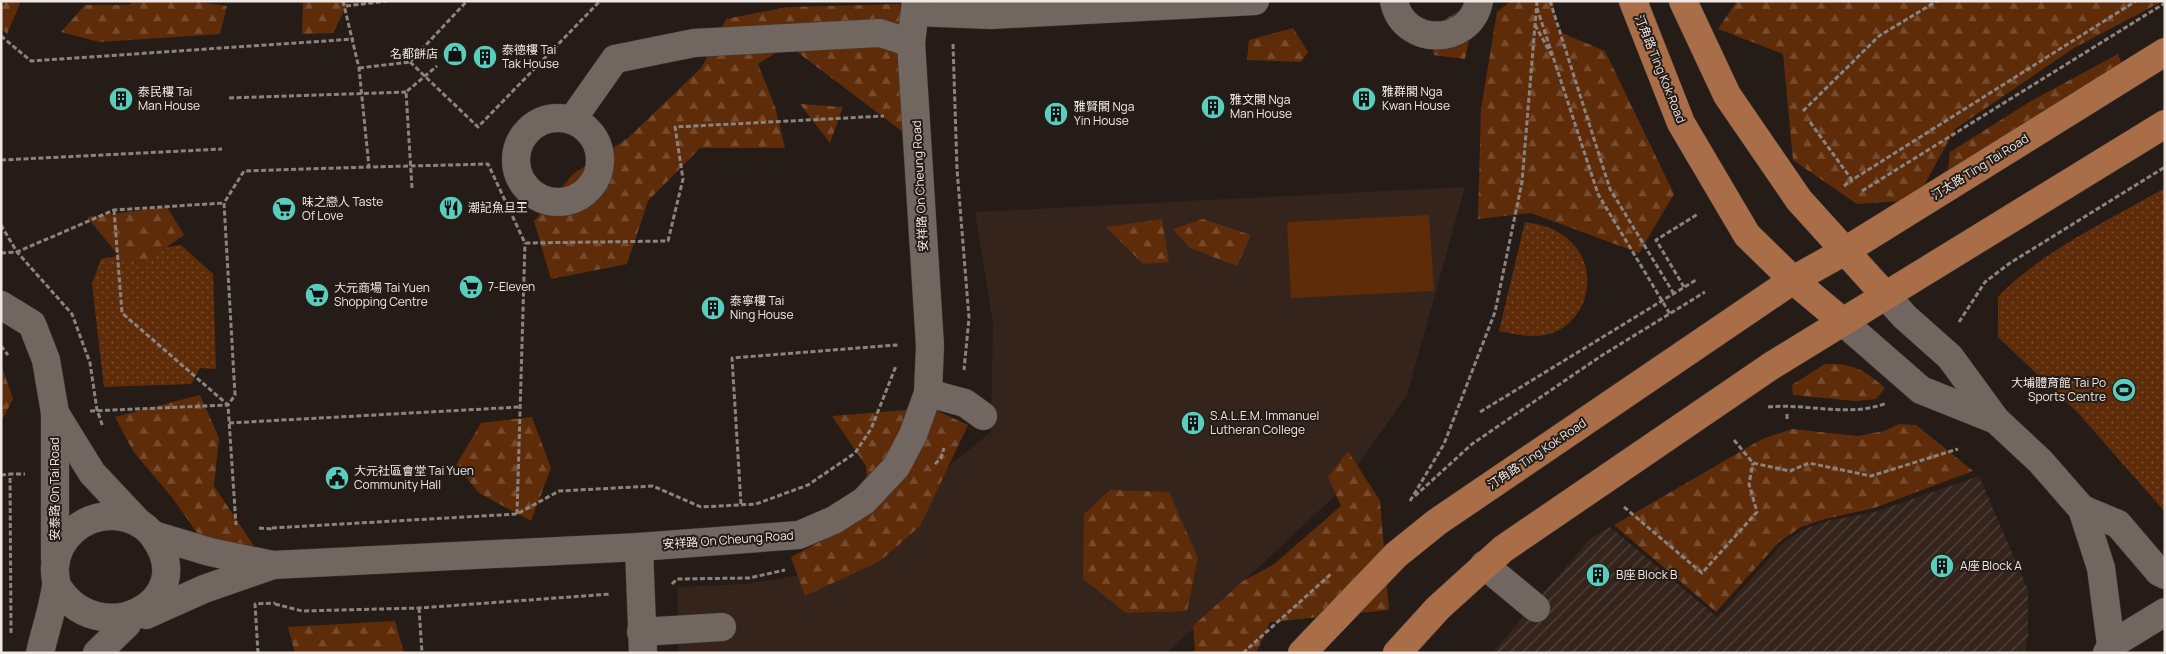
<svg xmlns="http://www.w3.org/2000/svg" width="2166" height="654" font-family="Manrope,'Noto Sans TC',sans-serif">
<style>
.built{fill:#34241c}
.industrial{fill:url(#industrial-furrows)}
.grass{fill:url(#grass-dots)}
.forest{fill:url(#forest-firs)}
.garden{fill:#5f2c0a}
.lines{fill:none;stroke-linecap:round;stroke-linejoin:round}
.minor-casing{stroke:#403835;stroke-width:29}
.major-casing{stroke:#403835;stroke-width:29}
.path{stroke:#8b837e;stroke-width:3;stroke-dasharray:5 2.5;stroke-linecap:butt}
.minor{stroke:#726660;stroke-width:28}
.major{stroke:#a96d48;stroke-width:28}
.path-bridge{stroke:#8b837e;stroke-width:3;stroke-dasharray:5 2.5;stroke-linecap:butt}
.labels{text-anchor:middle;stroke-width:4;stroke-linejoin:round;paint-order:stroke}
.poi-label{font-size:12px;fill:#efe8e4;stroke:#261c17;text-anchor:start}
.street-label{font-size:12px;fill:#efe8e4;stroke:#261c17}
</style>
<defs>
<pattern id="industrial-furrows" width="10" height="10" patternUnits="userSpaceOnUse" patternTransform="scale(1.25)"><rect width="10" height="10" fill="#34241c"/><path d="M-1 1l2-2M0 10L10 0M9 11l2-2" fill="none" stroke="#52443d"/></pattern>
<pattern id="grass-dots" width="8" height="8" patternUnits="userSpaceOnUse" patternTransform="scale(1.25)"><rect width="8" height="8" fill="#5f2c0a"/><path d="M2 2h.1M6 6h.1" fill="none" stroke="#764b2e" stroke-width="1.8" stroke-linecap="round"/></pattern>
<pattern id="forest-firs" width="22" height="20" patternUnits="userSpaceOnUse" patternTransform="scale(1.25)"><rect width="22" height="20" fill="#5f2c0a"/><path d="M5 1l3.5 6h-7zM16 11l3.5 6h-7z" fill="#764b2e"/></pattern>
</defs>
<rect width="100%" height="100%" fill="#261c17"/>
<path class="built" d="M1465 187 1407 395 1339 492 1167 653H679L677 587 746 584 802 575 935 477 991 432 993 323 975 212Z"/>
<path class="industrial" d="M1979 476 2028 590V637L2024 653H1492L1591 538 1610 527 1717 617 1782 544 1802 530 1826 521 1875 512Z"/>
<g class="grass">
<path d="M2165 188V512L2079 414 1998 337V297C2040 252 2111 219 2165 188Z"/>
<path d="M1525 222C1543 225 1560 229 1573 244 1600 273 1587 323 1549 334 1533 339 1515 334 1499 331Z"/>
<path d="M181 245 213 274 216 369 200 368 191 384 104 387 92 284 101 259Z"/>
</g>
<g class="forest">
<path d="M1 1H21L7 34 1 28Z"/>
<path d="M134 1H191L227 6 220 34 100 42 61 32 85 5H129Z"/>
<path d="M303 1H349L333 33 302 34Z"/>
<path d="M1511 1H1553L1557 31 1605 51 1674 194 1639 253 1531 213 1478 219 1481 109 1497 12Z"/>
<path d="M1737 1H2163L2074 48 1955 129 1916 200 1857 204 1793 160 1783 54 1718 29Z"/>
<path d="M900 4 903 132 788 45 758 64 775 107 785 148H700L648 201 627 264 551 279 534 221 573 174 628 138 702 67 726 19 787 7Z"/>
<path d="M1459 11 1470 36 1465 59 1433 55 1434 26Z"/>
<path d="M1293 28 1308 52 1301 62 1247 60 1249 40Z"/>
<path d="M2118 54 2128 83 1947 178 1950 152 2031 101Z"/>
<path d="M800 104 843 107 830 143Z"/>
<path d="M167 207 184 235 141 265 118 255 87 217Z"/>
<path d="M1162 219 1169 262 1143 264 1106 227Z"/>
<path d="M1203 219 1251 235 1237 266 1190 248 1173 229Z"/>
<path d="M1 364 13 399 1 422Z"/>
<path d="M1825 364C1854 364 1863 369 1885 388L1876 399 1855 401 1793 395 1792 385Z"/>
<path d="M200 395 219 438 214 486 254 546 200 537 174 500 133 451 115 417Z"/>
<path d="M931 408 968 425 920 526 880 561 805 596 791 557 831 536 869 508 866 466 832 416Z"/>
<path d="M532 417 551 468 531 521 479 493 456 465 481 423Z"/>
<path d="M1899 424 1916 425 1973 471 1874 508 1825 519 1801 527 1779 542 1716 612 1614 525 1762 439 1792 429 1858 436 1884 431Z"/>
<path d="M1348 451 1380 501 1389 610 1270 622 1256 653H1191L1195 650 1193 626 1243 581 1273 565 1341 506 1328 477Z"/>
<path d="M1110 490 1169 492 1198 558 1187 611 1126 613 1083 579 1084 514Z"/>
<path d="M395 621 404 653H295L288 627Z"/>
</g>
<path class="garden" d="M1429 215 1434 291 1291 298 1287 222Z"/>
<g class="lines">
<g class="minor-casing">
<g id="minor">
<path d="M1394 1C1403 47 1470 47 1479 1"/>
<path d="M915 12 991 15 1255 1"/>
<circle cx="558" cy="160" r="42"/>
<path d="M572 120 615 59 694 43 880 33 911 43"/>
<path d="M1885 295 1905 317 1950 357 1996 420 2040 461 2082 509 2101 568 2111 645 2107 653"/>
<path d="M1 305 32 324 46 360 55 413V558"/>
<path d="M1842 321 1921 390 1996 420"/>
<path d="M928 393 965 403 983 416"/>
<path d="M55 413 92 473 139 523"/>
<path d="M2082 509 2118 524 2159 572 2165 575"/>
<path d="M153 535 210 552 273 565 639 547 799 535 834 520 864 501 896 467 913 435 928 393 930 346 911 43 916 1"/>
<path d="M639 547 643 653"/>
<path d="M1484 565 1536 608"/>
<path d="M146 615 204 589 273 565"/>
<path d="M641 632 722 627"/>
<path d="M2111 645 2165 612"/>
<path d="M40 653C45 631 53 608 56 586 57 580 54 573 55 567 57 538 83 516 111 516 127 516 145 523 154 537 202 603 96 654 56 584"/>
<path d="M97 653 127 624"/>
</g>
</g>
<g class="major-casing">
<g id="major">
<path d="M1633 1 1681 123 1747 235 1793 280 1842 321"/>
<path d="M1683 1 1727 95 1799 200 1885 295"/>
<path d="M1302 653 1396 555 1437 522 1793 280 1845 251 2165 52"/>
<path d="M1397 653 1438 608 1503 549 1771 366 2165 124"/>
</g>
</g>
<g class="path">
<path d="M343 1 359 68 369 167 488 164 525 243 668 241 683 179 675 127 884 116"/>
<path d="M1550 1 1610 189 1674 294"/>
<path d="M346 6 387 1"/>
<path d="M1537 8 1598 194 1670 314"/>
<path d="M1535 25 1552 56"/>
<path d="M1 36 31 61 354 39"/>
<path d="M953 44 957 169 969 318 964 370"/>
<path d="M410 62 478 127 600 1"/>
<path d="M359 68 410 62 467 1"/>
<path d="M1803 111 1879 36 1937 1"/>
<path d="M1810 122 1852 180 2136 1"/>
<path d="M1 160 222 149"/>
<path d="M1844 186 1852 180"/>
<path d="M1862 191 2165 3"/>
<path d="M114 210 122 313 228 405 236 525"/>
<path d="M1 225 17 252 72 314 90 363 97 410 103 427"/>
<path d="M1 253 17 252 114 210 224 203"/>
<path d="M1684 287 1656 240 1698 214"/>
<path d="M1959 322 1985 282 2010 263 2165 167"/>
<path d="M1 346 8 355"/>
<path d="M1768 407C1808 403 1849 418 1887 403"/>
<path d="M90 411 228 405 235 395 224 203 244 171 369 167"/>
<path d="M1480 412 1696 280"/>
<path d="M1787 419V414"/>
<path d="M229 423 520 407"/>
<path d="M1734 440 1753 463 1790 471 1809 463 1871 476 1958 449"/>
<path d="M935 464 941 458 944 448"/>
<path d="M1 475 10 474"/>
<path d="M1415 496 1472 444 1601 356 1705 292"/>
<path d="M1410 501 1444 444 1495 312 1522 182 1537 1"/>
<path d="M741 504 732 358 896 345V347"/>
<path d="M1624 507 1702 573 1757 512 1749 484 1753 463"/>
<path d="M517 514 525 243"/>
<path d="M259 528 272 529"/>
<path d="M272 528 517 514 559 491 653 486 701 507 756 504 808 485 855 453 871 429 896 366"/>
<path d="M672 584 677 579 749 578 785 570"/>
<path d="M275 604 302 611 419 608 611 594"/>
<path d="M419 608 422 653"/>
<path d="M11 633 10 474H25"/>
<path d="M258 653 255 604 275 603"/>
<path d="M1243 653 1332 573"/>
</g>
<use href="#minor" class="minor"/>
<use href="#major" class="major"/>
<g class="path-bridge">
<path d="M229 98 406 92"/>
<path d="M412 188 406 92 437 66"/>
</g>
</g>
<defs>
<g id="shop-disc" transform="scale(1.25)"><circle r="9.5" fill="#5acebc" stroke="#261c17"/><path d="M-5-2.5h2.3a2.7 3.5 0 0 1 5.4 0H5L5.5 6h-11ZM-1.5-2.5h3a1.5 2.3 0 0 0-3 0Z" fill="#111"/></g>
<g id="building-disc" transform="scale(1.25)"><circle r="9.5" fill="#5acebc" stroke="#261c17"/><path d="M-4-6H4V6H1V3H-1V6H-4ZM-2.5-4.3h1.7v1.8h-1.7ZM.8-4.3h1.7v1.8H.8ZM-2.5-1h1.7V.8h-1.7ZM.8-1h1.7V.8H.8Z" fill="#111"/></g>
<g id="restaurant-disc" transform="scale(1.25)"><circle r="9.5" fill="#5acebc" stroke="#261c17"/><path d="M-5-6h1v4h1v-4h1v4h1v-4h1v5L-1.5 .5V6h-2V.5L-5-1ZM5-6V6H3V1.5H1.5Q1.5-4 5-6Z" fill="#111"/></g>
<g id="supermarket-disc" transform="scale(1.25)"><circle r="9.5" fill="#5acebc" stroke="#261c17"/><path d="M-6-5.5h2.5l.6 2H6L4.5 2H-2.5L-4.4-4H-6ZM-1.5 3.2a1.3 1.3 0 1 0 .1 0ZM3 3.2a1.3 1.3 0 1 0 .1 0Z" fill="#111"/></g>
<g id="stadium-disc" transform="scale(1.25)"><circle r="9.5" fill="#5acebc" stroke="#261c17"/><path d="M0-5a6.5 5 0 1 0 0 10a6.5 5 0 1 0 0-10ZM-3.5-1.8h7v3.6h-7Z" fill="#111"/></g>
<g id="civic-disc" transform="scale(1.25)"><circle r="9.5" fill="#5acebc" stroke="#261c17"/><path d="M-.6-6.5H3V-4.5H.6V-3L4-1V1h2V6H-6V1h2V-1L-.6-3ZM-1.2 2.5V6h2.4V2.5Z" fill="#111"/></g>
</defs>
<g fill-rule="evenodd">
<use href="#shop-disc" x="455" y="54"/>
<use href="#building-disc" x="485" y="57"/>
<use href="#building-disc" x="121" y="99"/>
<use href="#building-disc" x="1364" y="99"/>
<use href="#building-disc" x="1213" y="107"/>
<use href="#building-disc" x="1056" y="114"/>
<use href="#restaurant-disc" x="451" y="208"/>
<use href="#supermarket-disc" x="284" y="209"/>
<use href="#supermarket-disc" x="471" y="287"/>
<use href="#supermarket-disc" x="317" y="295"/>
<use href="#building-disc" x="713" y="308"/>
<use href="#stadium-disc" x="2124" y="390"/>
<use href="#building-disc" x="1193" y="423"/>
<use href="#civic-disc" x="337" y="478"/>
<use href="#building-disc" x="1942" y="566"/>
<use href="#building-disc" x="1598" y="575"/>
</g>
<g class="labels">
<g class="poi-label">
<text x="502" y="54">泰德樓 Tai<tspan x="502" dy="14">Tak House</tspan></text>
<text x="438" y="58" text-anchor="end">名都餅店</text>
<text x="138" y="96">泰民樓 Tai<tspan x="138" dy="14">Man House</tspan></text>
<text x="1382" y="96">雅群閣 Nga<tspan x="1382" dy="14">Kwan House</tspan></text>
<text x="1230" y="104">雅文閣 Nga<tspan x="1230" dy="14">Man House</tspan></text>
<text x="1074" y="111">雅賢閣 Nga<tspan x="1074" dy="14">Yin House</tspan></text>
<text x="302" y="206">味之戀人 Taste<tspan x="302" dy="14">Of Love</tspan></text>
<text x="468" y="212">潮記魚旦王</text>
<text x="488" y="291">7-Eleven</text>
<text x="334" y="292">大元商場 Tai Yuen<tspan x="334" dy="14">Shopping Centre</tspan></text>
<text x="730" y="305">泰寧樓 Tai<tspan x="730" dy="14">Ning House</tspan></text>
<text x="2106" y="387" text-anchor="end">大埔體育館 Tai Po<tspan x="2106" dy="14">Sports Centre</tspan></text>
<text x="1210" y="420">S.A.L.E.M. Immanuel<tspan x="1210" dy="14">Lutheran College</tspan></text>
<text x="354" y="475">大元社區會堂 Tai Yuen<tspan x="354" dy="14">Community Hall</tspan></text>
<text x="1960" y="570">A座 Block A</text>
<text x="1616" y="579">B座 Block B</text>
</g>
<g class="street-label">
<text transform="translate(1660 69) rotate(68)" y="4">汀角路 Ting Kok Road</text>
<text transform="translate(1980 167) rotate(-32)" y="4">汀太路 Ting Tai Road</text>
<text transform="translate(920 186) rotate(-93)" y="4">安祥路 On Cheung Road</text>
<text transform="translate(1537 454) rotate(-34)" y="4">汀角路 Ting Kok Road</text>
<text transform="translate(55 489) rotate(-90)" y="4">安泰路 On Tai Road</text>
<text transform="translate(728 540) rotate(-4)" y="4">安祥路 On Cheung Road</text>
</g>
</g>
<rect width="2166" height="654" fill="none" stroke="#efe8e4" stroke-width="5"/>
</svg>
